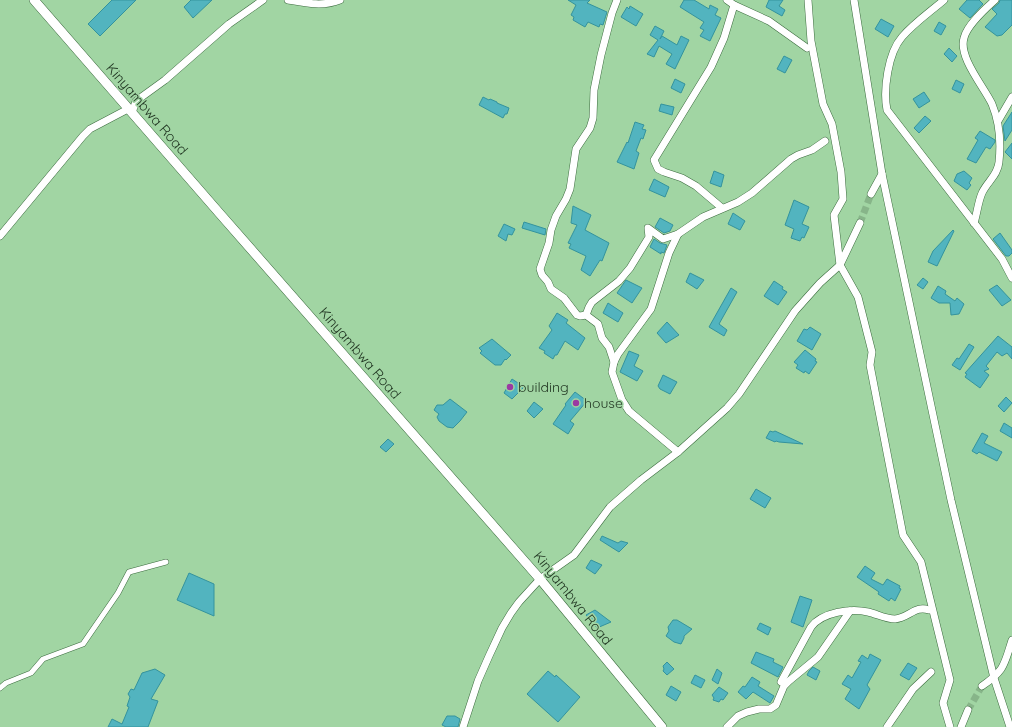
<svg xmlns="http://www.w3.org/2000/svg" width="1012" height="727" font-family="Quicksand,sans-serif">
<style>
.building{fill:#52b4bf;stroke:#34939d}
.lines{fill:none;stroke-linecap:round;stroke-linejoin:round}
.minor-tunnel{stroke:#87b589;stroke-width:7;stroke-dasharray:7 3.5;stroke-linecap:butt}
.pedestrian-casing{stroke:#3c6c3f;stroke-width:6}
.minor-casing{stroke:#3c6c3f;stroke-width:8}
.tertiary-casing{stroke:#3c6c3f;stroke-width:10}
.pedestrian{stroke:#fff;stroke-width:5}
.minor{stroke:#fff;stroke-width:7}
.tertiary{stroke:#fff;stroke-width:9}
.poi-dot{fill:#9b3aa2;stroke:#a1d5a3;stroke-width:1.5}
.labels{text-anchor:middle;stroke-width:3;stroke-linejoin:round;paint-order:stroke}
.street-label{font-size:14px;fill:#213622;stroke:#a1d5a3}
.poi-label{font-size:14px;fill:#213622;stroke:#a1d5a3;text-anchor:start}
</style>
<rect width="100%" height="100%" fill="#a1d5a3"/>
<g class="building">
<path d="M112 0H136L100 36 88 24Z"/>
<path d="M191 0H212L193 18 184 7Z"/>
<path d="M568 0H590L587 3 607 12 603 25 600 24 599 27 588 22 585 27 573 20 574 17 571 15 576 5Z"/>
<path d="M684 0H694L709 9 710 5 718 9 715 15 721 18 710 41 700 36 704 30 700 28 704 22 680 7Z"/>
<path d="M769 0H783L779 6 785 10 782 16 766 7Z"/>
<path d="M967 0H979L983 4 970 18 959 9Z"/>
<path d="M1000 0H1012V25L1002 35 997 36 985 27 997 14 992 9 999 3Z"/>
<path d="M630 6 643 14 636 26 621 17 627 7 629 9Z"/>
<path d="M881 19 894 26 888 37 875 29Z"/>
<path d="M939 22 946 26 941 35 934 31Z"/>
<path d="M655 26 664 31 660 39 662 36 677 45 681 36 689 40 675 69 666 64 672 54 659 46 654 57 647 54 658 40 650 35Z"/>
<path d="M949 48 957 56 952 62 944 54Z"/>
<path d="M784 56 792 60 785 73 777 69Z"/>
<path d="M675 79 685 84 681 93 671 88Z"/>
<path d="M956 80 964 84 960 93 952 89Z"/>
<path d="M924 92 930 101 919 108 913 99Z"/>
<path d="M483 97 489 100 490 99 497 102V103L509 108 507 114H505L503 118 479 105Z"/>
<path d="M661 104 674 107 672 115 659 111Z"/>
<path d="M1012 112V130L1005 141 1003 126Z"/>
<path d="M925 116 931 121 919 133 914 128Z"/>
<path d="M635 122 644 125 642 129 646 130 643 139 641 138 636 151 639 153 634 169 617 162 627 142 628 143Z"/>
<path d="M980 131 995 140V142L990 149 986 147 976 163 967 159 978 140 975 138Z"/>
<path d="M1012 143V159L1005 152Z"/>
<path d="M714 171 724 175 721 187 710 183Z"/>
<path d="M964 171 972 178 969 183 971 185 967 190 954 181 957 174Z"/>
<path d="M654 179 669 187 665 197 649 190Z"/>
<path d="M794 200 809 207 802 224 809 227 804 238 802 237 800 241 791 238 794 229 785 225Z"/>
<path d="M573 206 591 215 585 230 609 243 602 261 600 260 590 276 581 270 586 256 569 248 571 244 568 243 577 225 571 223Z"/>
<path d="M733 213 745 221 740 230 728 224Z"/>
<path d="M660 218 673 225 670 231 664 233 655 227Z"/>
<path d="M524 222 546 229 545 235 522 228Z"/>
<path d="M504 224 515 229 512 235 508 234 506 241 498 236Z"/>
<path d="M953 230 954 231 937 266 928 262 933 251Z"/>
<path d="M1000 233 1012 250V253L1009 256H1006L993 239Z"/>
<path d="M654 239 660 243 667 245 664 253 661 252V254L650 247Z"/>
<path d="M690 273 704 280 697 289 686 282Z"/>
<path d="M923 278 928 282 923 289 917 285Z"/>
<path d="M626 280 642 288 632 303 617 293Z"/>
<path d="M774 281 783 287 782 289 787 292 778 305 764 296Z"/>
<path d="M997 285 1011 300 1002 306 989 290Z"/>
<path d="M938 286 946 291 945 294 955 301 957 298 964 304 959 314 951 315 950 303H939L931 298Z"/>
<path d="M731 288 737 292 719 324 727 330 724 336 709 327Z"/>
<path d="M608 303 623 313 618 322 603 313Z"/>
<path d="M557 313 568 320 566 323 585 338 578 350 565 341 557 355H555L553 359 544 353 545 351 539 348 552 330 549 326Z"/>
<path d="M667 322 679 335 666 343 657 333Z"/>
<path d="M810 327 821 334 812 350 797 341 804 329 807 330Z"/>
<path d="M998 336 1012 347V359L1007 353 1002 356 997 352 986 366 989 369 984 371 989 375 980 388 965 377 967 374 965 373Z"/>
<path d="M492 339 511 355 506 360 505 359 501 365H495L480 353 482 351 479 348Z"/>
<path d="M969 344 974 347 960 370 952 365 957 358 959 359Z"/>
<path d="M805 350 816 359 815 361 817 362 809 374 805 371 804 373 796 368 798 365 794 362Z"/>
<path d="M629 351 639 355 634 366 643 371 637 381 620 372Z"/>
<path d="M663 375 677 382 670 394 660 389 658 386Z"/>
<path d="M512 379 524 387 512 399 504 393Z"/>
<path d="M575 392 587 401 570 421 574 424 568 434 553 424 566 405 565 404Z"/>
<path d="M1006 397 1012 403 1004 412 998 406Z"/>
<path d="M450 399 467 412 460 421 453 428 447 427 439 421 437 417 439 414 434 410 437 405H443Z"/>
<path d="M534 402 543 409 534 418 527 411Z"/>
<path d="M1004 423 1012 428V438L1000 431Z"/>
<path d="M770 431 773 432 775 431 803 444 779 442 776 441 775 442 766 438Z"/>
<path d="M982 433 988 436 984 443 1002 452 997 461 979 452 977 454 972 451Z"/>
<path d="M388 439 394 444 386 452 380 447Z"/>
<path d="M756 489 771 498 765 508 750 499Z"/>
<path d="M602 536 618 543 621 541 628 543 619 552 600 540Z"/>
<path d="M591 560 602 565 595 574 586 568Z"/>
<path d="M865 566 875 573 871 579 883 585 887 579 900 586 899 588 901 589 895 601 891 598 889 601 878 594 879 592 857 577Z"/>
<path d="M189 573 214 584V616L177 600Z"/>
<path d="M800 596 812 600 803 627 791 622Z"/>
<path d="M595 610 611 622 597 628 586 615Z"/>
<path d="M673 620H677L692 629 684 636V638L681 644 674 642 666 636 669 631 668 627Z"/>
<path d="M760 623 771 628 768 635 757 629Z"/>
<path d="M756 652 774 659 773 662 783 667 778 677 751 663Z"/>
<path d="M870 654 881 660 867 685 870 689 859 709 845 699 851 689 842 684 848 675 852 678 861 662 858 661 862 655 868 659Z"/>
<path d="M667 662 674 669 667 675 663 671 664 669 663 666Z"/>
<path d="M908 663 917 668 909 680 900 675Z"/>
<path d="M813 667 820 671 816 680 807 675 809 671Z"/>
<path d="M155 669 165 675 151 699 158 701 148 727H108L112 719 122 724 129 707 127 706 130 697 128 694 131 689 134 690 142 673Z"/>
<path d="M717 669 722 673 718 684 712 680Z"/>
<path d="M548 671 555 677 556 675 580 697 558 722 527 694Z"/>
<path d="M695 675 705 680 701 688 691 683Z"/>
<path d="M752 677 760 682 758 686 774 696 770 703 753 692 746 699 738 692 743 686 745 687Z"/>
<path d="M671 686 681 692 676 701 666 695Z"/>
<path d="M719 687 728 693 723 700 721 699 719 702 713 700 714 698 712 695Z"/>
<path d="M447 716H455L460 719 458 727H446L442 725Z"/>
</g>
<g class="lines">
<g class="minor-tunnel">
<path d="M860 223 871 194"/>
<path d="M968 710 982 686"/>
</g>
<g class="pedestrian-casing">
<path id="pedestrian" d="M0 688 6 683 31 673 43 659 83 644 118 593 129 572 166 562"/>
</g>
<g class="minor-casing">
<g id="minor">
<path d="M288 0C305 3 323 7 340 0"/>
<path d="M727 0 734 5 769 21 807 48"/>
<path d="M808 0 811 41 823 104 832 124 841 172 843 199 834 215 840 265 858 297 872 352 870 365 903 535 921 562 950 680 943 703 950 727"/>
<path d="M854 0 882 174 951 500 994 678 1010 727"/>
<path d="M944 0C930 12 914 23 902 37 888 53 883 90 887 110L1002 259 1012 278"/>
<path d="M132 113 136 101 165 80 229 24 263 0"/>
<path d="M998 121 1012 97"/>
<path d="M871 194 882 174"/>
<path d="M722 208 696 186 682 178 664 172 658 169 654 160 711 67 724 38 734 5"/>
<path d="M974 223C977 214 978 202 982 193 987 182 998 175 999 162 1001 143 999 121 992 104 984 87 958 57 964 38 967 25 985 9 995 0"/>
<path d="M0 236 83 136 90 129 128 109"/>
<path d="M586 315 580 316 577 315 564 298 551 289 548 282 542 275 540 269 549 243 551 230 556 216 566 199 570 189 576 149 590 128 593 118 594 90 601 55 612 13 617 0"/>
<path d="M614 362 609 347 602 338 598 324 586 315 589 307 592 302 619 281 630 268 649 237 648 228 663 239 678 234"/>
<path d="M678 452 629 411 622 400 612 372 614 362 618 354 651 309 669 253 678 234 703 217 738 202 752 193 791 159 798 155 812 150 825 141"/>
<path d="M781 682 811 627C822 612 851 608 868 612 877 614 885 619 895 619 909 618 915 605 929 610"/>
<path d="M982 686C1005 670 1004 665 1012 640"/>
<path d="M463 727 478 681 489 656 502 628 511 613 519 602 540 579 574 555 610 507 641 480 678 452 727 408 739 394 795 311 820 283 840 265 860 223"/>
<path d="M727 727 738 716 747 712 759 709H770L776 705 784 686 789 681 818 657 850 611"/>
<path d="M887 727 913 689 931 672"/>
<path d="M961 727 968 710"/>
</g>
</g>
<g class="tertiary-casing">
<path id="tertiary" d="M34 0 221 215 540 579 662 727"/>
</g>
<use href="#pedestrian" class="pedestrian"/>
<use href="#minor" class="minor"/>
<use href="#tertiary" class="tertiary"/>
</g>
<g class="poi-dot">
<circle cx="510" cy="387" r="4"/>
<circle cx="576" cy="403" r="4"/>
</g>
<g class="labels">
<g class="street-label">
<text transform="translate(147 109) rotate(49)" y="5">Kinyambwa Road</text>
<text transform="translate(360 353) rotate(49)" y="5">Kinyambwa Road</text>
<text transform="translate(573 598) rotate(51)" y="5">Kinyambwa Road</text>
</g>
<g class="poi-label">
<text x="518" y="392">building</text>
<text x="584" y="408">house</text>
</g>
</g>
</svg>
